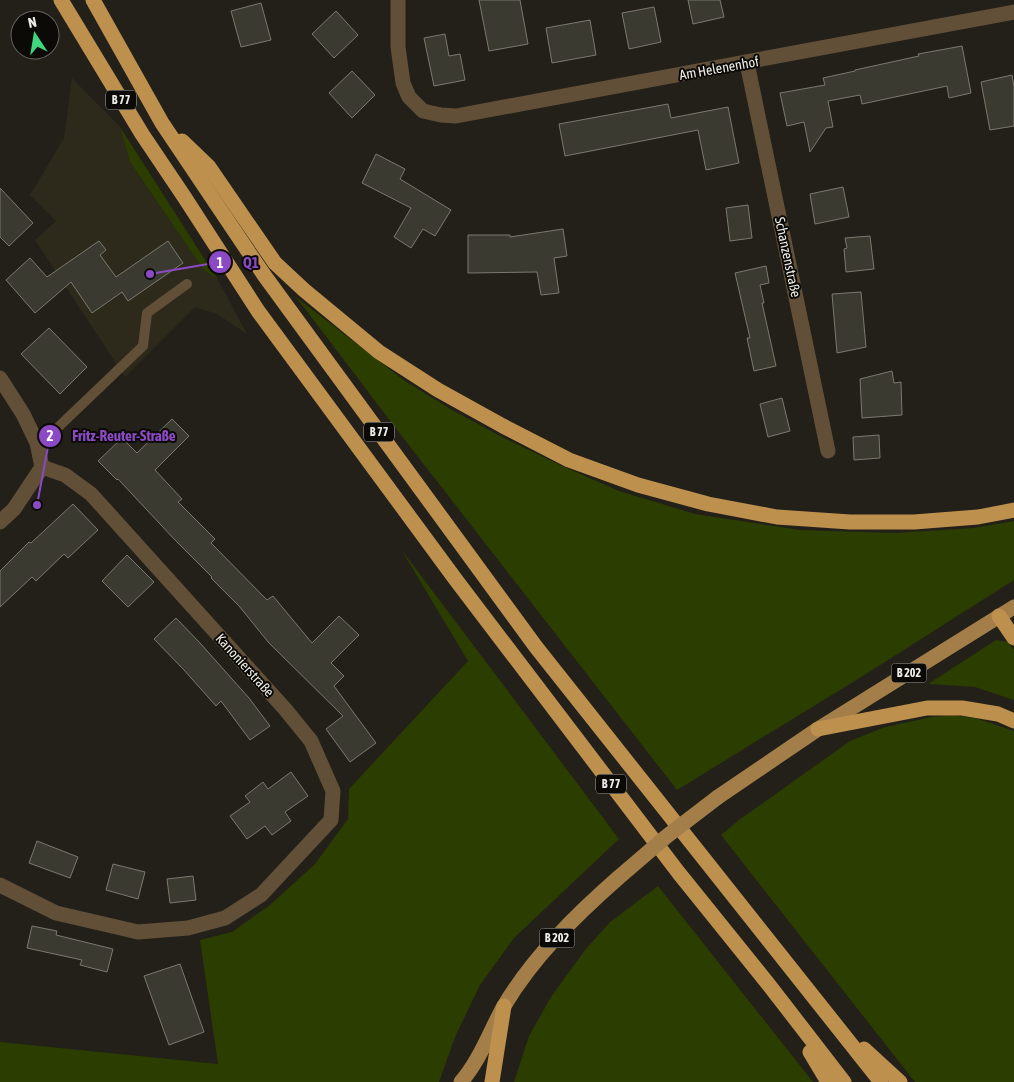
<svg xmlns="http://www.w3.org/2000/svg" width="1014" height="1082" font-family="'Asap Condensed',sans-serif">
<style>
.built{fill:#2d2a1b}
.green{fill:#2c3d00}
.building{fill:#3b3a31;stroke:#7b796f}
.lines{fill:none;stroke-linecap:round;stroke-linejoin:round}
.lane{stroke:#624f37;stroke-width:10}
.street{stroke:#624f37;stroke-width:15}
.primary{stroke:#a47e48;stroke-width:15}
.highway{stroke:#be904e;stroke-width:15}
.primary-bridge{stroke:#a47e48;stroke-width:15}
.labels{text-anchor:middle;stroke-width:4;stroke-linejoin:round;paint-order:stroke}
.shield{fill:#0b0a07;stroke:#a9a8a3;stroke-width:1}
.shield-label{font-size:12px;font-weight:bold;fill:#edece6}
.street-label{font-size:14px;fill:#edece6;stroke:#0b0a07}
.leader{fill:none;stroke:#8c49c5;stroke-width:2}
.callout-dot{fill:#8c49c5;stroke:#0b0a07;stroke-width:2}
.mark-label{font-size:15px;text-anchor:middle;font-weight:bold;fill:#fff}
.callout-label{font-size:15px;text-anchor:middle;font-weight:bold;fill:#8c49c5;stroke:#0b0a07;stroke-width:4;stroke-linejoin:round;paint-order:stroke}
</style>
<rect width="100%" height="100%" fill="#222018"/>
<path class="built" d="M72 78 120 127 130 162 203 269 218 280 247 334 217 314 195 307 125 377 35 240 56 221 30 195 64 138Z"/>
<g class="green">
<path d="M120 127 218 280 203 269 130 162Z"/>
<path d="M296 297 405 381 452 410 502 437 558 464 619 491 695 514 800 530 895 533 973 528 1014 521V580L866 674 677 790 401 435Z"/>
<path d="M401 549 619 839 514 938 480 985 455 1037 439 1082H0V1042L218 1064 200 940 232 932 270 905 315 864 348 819 349 789 468 661Z"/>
<path d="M996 640 1008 642 1014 650V700L975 687 928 684Z"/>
<path d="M951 715 975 718 1014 731V1082H915L721 835 739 820 850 741 885 727 932 717Z"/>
<path d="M658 886 813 1082H514L529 1036 551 997 585 950 610 922Z"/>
</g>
<g class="building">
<path d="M479 0H520L528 44 489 51Z"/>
<path d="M688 0H720L724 17 693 24Z"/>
<path d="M261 3 271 40 241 47 231 11Z"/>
<path d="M654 7 661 42 629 49 622 13Z"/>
<path d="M336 11 358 35 334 58 312 34Z"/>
<path d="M590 20 596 55 552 63 546 28Z"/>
<path d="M445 34 449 56 460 54 465 80 434 86 424 38Z"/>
<path d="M962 46 971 93 949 98 947 86 862 104 860 95 828 101 833 127 826 128 810 152 804 122 787 126 780 93 825 85 823 78 855 71V70L919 56 918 54Z"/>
<path d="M352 71 375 95 352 118 329 93Z"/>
<path d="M1012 75 1014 87V126L990 130 981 82Z"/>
<path d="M668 104 671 118 728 107 739 163 706 170 698 130 565 156 559 124Z"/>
<path d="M376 154 405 169 400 179 451 210 435 236 423 229 411 248 394 237 411 208 362 183Z"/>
<path d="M843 187 849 217 815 224 810 194Z"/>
<path d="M0 188 33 223 9 246 0 237Z"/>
<path d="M748 205 752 238 730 241 726 208Z"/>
<path d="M563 229 567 256 554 258 559 293 541 295 537 272 468 273V235H510V237Z"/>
<path d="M870 236 874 269 846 272 844 249 847 248 845 238Z"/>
<path d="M99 241 106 250 100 255 116 277 168 241 183 263 128 301 122 292 92 313 71 282 35 313 6 280 30 258 47 277Z"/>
<path d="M766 266 769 283 760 285 764 303H762L776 366 754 371 747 338H750L735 273Z"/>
<path d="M861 292 866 347 837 353 832 294Z"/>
<path d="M49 328 87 367 60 394 21 354Z"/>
<path d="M892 371 894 383 901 382 902 415 862 418 860 379Z"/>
<path d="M782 398 790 431 768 437 760 404Z"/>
<path d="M172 419 189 436 155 470 182 499 178 502 215 539 211 543 267 600 273 596 312 643 339 616 359 635 331 663 344 676 334 686 376 743 350 762 326 729 343 716 269 643 239 606 211 578 212 577 175 540 118 479 117 480 98 461 122 438 137 453Z"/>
<path d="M879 435 880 458 854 460 853 437Z"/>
<path d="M73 504 98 530 68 558 64 554 36 581 32 577 0 607V571L29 542 31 543Z"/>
<path d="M127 555 154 582 128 607 102 581Z"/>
<path d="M176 618 200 643 249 698 270 726 250 740 221 701 216 706 184 670 154 639Z"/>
<path d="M291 772 308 796 285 812 291 821 272 835 265 826 247 839 230 816 250 802 245 796 263 782 268 789Z"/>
<path d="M37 841 78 857 70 878 29 863Z"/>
<path d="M113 864 145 872 138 899 106 890Z"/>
<path d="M193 876 196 900 170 903 167 879Z"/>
<path d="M32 926 57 931 56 935 113 949 107 972 80 965 82 960 27 948Z"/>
<path d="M180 964 204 1032 169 1045 144 976Z"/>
</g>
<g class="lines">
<path class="lane" d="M37 443 51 434 143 346 147 313 187 284"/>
<g class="street">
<path d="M398 0V47L403 83 409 97 423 111 441 115 456 116 1014 12"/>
<path d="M747 63 828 451"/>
<path d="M0 378 23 414 37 443 42 467 14 509 0 522"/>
<path d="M0 885 56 913 138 932 188 928 225 918 261 895 331 820 333 791 311 741 285 709 91 494 65 475 42 467"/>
</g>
<g class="primary">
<path d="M718 797 818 729 1014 607"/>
<path d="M461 1082C480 1060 490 1031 504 1006 533 957 576 915 618 878"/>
</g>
<g class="highway">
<path d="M61 0 142 134 185 198 258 311 456 580 678 872 769 985 844 1082"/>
<path d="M93 0 162 123 264 275 536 647 881 1082"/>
<path d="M182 141 209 167 275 263 304 290 379 352 438 390 503 426 569 460 638 485 708 504 777 517 850 522H914L978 517 1014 510"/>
<path d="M999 616 1014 638"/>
<path d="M818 729 927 708H962L998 714 1014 721"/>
<path d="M864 1049 900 1082"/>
<path d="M810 1052 828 1082"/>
<path d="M492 1082 504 1006"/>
</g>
<path class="primary-bridge" d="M618 878 667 836 718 797"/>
</g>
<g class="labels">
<g class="shield">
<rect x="106" y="90.5" width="30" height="19" rx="4"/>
<rect x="364" y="422.5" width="30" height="19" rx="4"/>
<rect x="891.5" y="663.5" width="35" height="19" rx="4"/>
<rect x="596" y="774.5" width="30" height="19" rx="4"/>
<rect x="539.5" y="928.5" width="35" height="19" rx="4"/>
</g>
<g class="shield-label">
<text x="121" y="104">B 77</text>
<text x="379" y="436">B 77</text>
<text x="909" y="677">B 202</text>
<text x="611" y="788">B 77</text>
<text x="557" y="942">B 202</text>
</g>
<g class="street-label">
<text transform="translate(719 68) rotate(-10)" y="5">Am Helenenhof</text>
<text transform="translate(788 257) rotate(78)" y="5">Schanzenstraße</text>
<text transform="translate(245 665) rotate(48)" y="5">Kanonierstraße</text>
</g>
</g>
<path class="leader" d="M150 274L220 262M37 505L50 436"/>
<g class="callout-dot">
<circle cx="150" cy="274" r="5"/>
<circle cx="37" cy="505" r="5"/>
<circle cx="220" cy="262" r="12"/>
<circle cx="50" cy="436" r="12"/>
</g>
<g class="mark-label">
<text x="220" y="268">1</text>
<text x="50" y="441">2</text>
</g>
<g class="callout-label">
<text x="251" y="268">Q1</text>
<text x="124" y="441">Fritz-Reuter-Straße</text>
</g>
<g transform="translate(35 35) rotate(348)"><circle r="24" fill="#0b0a07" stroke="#656460"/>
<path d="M0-4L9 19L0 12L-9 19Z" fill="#3ed77d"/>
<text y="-8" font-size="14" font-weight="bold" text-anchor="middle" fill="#edece6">N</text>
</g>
</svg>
